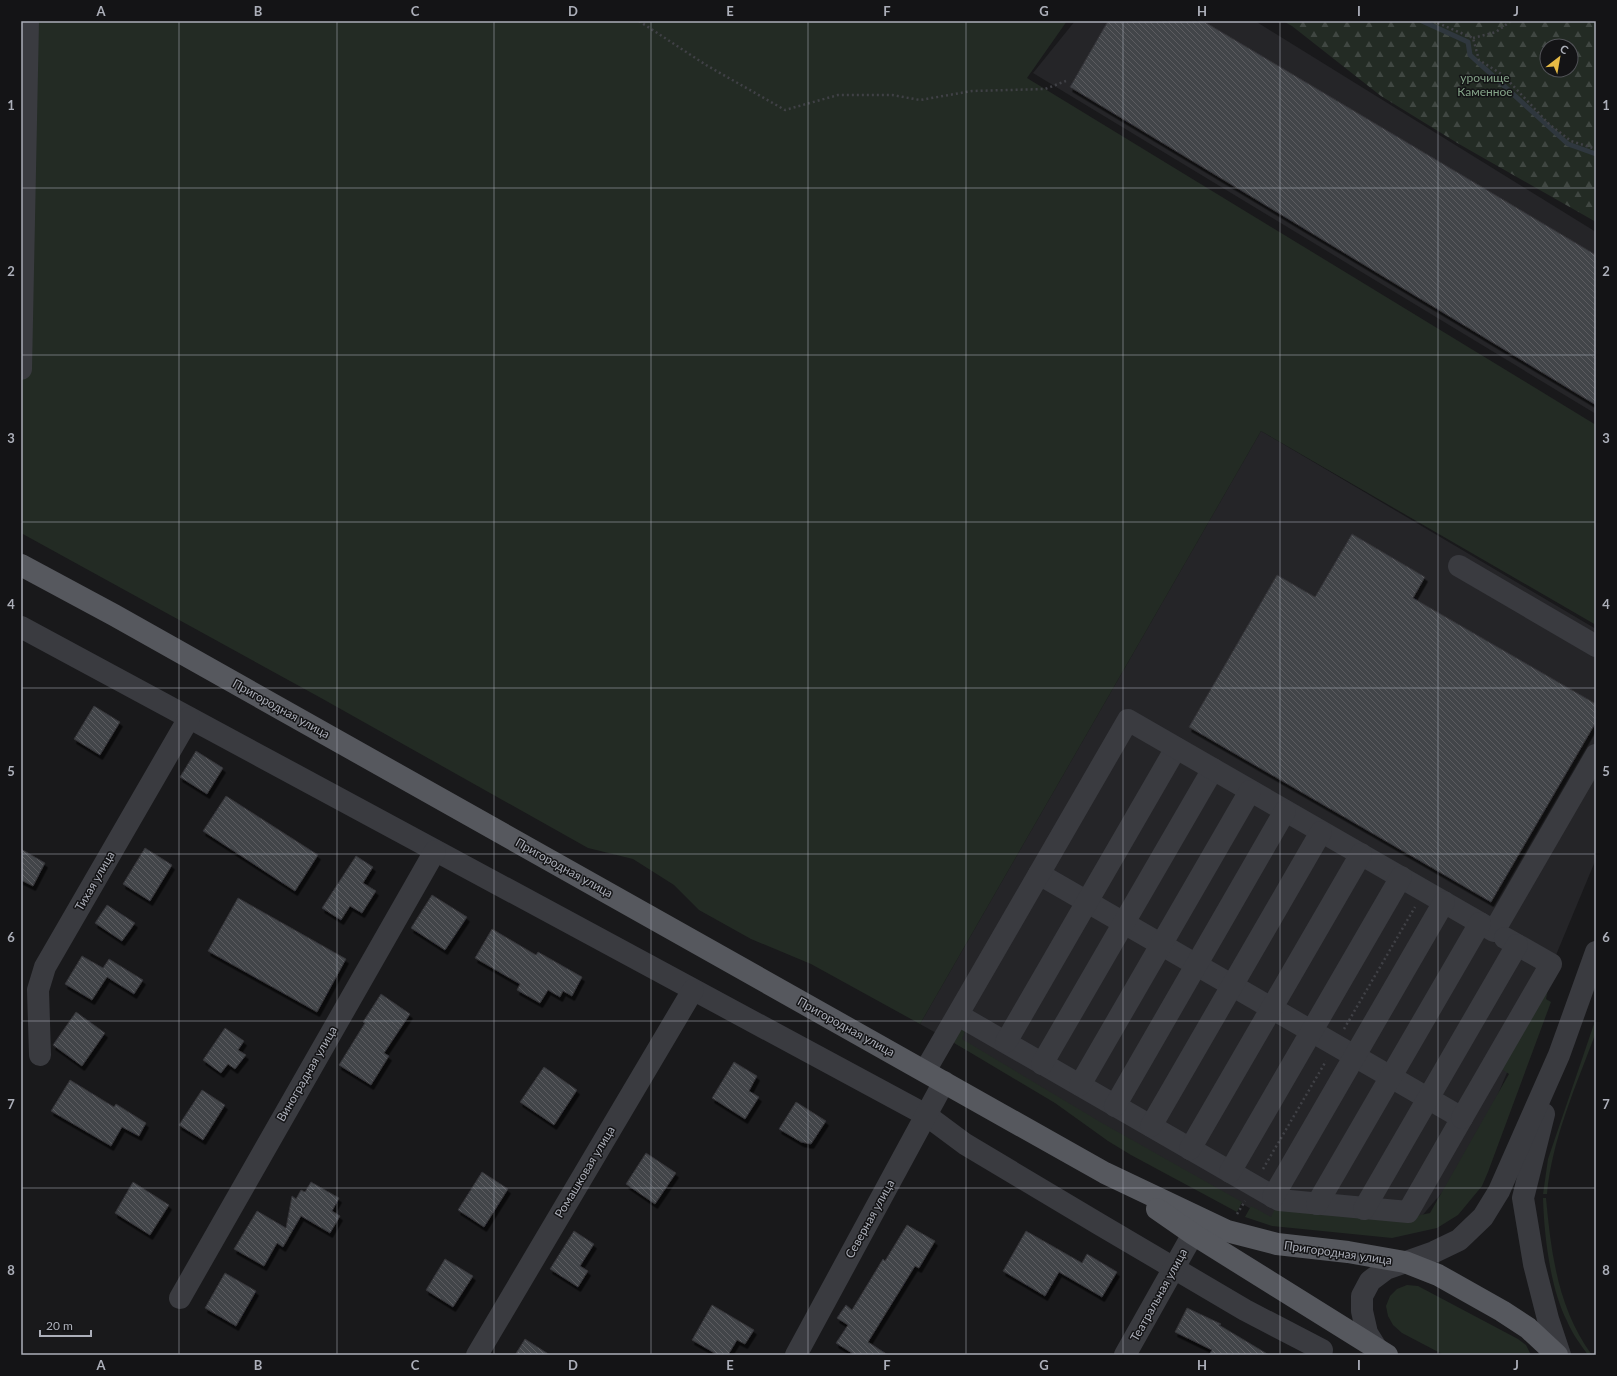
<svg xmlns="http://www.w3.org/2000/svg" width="1617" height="1376" font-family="Lato,sans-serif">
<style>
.built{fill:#252528}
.grass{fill:#232b24}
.forest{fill:url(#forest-firs);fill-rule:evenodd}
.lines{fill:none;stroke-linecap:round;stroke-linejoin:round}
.stream{stroke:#2f373e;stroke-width:5}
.building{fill:url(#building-back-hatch);stroke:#333337;filter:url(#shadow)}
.path{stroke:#404146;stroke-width:2.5;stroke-dasharray:2 3;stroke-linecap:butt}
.minor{stroke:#3a3b40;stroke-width:22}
.major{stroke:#56585e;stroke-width:22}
.grid{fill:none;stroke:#acafb9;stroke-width:1;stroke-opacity:0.55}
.labels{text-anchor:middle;stroke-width:3;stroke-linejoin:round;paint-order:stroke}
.park-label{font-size:12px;fill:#84a388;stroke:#141416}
.street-label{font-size:12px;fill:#acafb9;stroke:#141416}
.neatline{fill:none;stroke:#acafb9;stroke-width:1.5}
.grid-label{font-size:13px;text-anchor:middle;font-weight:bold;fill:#acafb9}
</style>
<defs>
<pattern id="forest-firs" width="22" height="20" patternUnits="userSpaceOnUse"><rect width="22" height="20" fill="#232b24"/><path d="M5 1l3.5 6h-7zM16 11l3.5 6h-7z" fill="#404742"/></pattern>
<pattern id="building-back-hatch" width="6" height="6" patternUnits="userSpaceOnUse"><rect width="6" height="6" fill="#434448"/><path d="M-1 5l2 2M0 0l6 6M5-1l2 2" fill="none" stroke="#5b5c60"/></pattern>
<filter id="shadow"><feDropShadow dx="2.5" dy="4.5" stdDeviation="0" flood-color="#0009"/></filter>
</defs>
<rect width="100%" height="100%" fill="#19191b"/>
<g class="built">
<path d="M1075 21H1255L1596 232V414L1033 73Z"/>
<path d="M1261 431 1596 629V859L1471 1159 1414 1225 1271 1220 920 1024Z"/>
</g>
<g class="grass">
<path d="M21 21H1067L1027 78 1596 425V625L1261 431 920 1024 811 964 751 939 699 910 674 885 633 859 588 848 321 698 21 533Z"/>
<path d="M1548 989 1546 999 1551 1002 1488 1172 1482 1186 1458 1215 1437 1228 1392 1238 1272 1226 1245 1217 1251 1206 1271 1217 1276 1207 1406 1218 1430 1213 1509 1074 1497 1066Z"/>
<path d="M1596 1018V1032C1577 1084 1552 1138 1547 1194H1543L1548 1159Z"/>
<path d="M956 1023 966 1029 962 1039 1102 1123 1242 1202 1237 1212 1131 1155 1108 1141 1055 1103 956 1044 951 1039Z"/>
<path d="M1543 1198H1546C1551 1253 1558 1309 1592 1355H1588C1580 1344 1572 1333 1567 1321 1550 1288 1544 1234 1543 1198Z"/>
<path d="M1407 1285 1418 1286 1518 1339 1526 1345 1531 1355H1444L1402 1333 1393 1325 1388 1316 1386 1306 1390 1296 1397 1289Z"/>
</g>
<path class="forest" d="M1283 21H1596V222L1459 144 1381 96 1292 26ZM1547 46H1571V70H1547Z"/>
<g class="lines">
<path class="stream" d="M1422 21 1468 42 1470 55 1568 144 1596 154"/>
</g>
<g class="building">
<path d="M1108 21H1203L1596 255V405L1070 87Z"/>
<path d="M1352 534 1425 577 1413 598 1596 704V722L1491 902 1189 727 1277 575 1315 597Z"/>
<path d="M94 706 120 722 100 755 74 739Z"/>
<path d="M196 751 223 768 207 794 180 777Z"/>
<path d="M226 796 318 855 295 891 203 831Z"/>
<path d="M145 848 172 865 150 901 123 884Z"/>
<path d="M21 849 45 863 33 886 21 880Z"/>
<path d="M356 856 373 867 363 883 376 891 362 913 350 906 341 920 322 908Z"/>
<path d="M432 895 467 917 445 950 411 928Z"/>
<path d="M238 898 346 959 317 1012 208 951Z"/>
<path d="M107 905 135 923 122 941 95 923Z"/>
<path d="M492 929 536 955 538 952 582 977 572 996 563 991 560 997 548 990 540 1003 517 990 520 984 475 958Z"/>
<path d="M82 956 103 968 109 959 143 980 134 994 107 977 92 1000 65 984Z"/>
<path d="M381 994 410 1014 384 1053 389 1056 371 1085 339 1065 365 1023 363 1022Z"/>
<path d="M76 1012 105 1033 82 1066 53 1045Z"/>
<path d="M225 1028 244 1041 238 1050 246 1055 235 1069 228 1064 221 1073 203 1060Z"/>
<path d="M734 1062 757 1076 749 1091 759 1097 745 1119 712 1098Z"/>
<path d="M544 1067 577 1090 554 1125 520 1102Z"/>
<path d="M70 1080 114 1107 116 1104 146 1123 139 1136 122 1127 111 1146 51 1111Z"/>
<path d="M202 1090 225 1105 203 1140 179 1125Z"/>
<path d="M796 1102 826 1121 811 1144 801 1142 779 1129Z"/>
<path d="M646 1153 676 1173 655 1204 626 1184Z"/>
<path d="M482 1172 508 1189 484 1227 458 1210Z"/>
<path d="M133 1182 169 1205 150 1235 115 1213Z"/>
<path d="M311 1182 339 1198 332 1211 340 1216 330 1233 301 1216 283 1247 277 1243 264 1266 234 1249 257 1211 286 1228 292 1196 296 1199 301 1190 305 1192Z"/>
<path d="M907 1225 935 1241 919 1268 915 1266 868 1342 888 1355H855L836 1343 848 1325 837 1318 846 1305 852 1310 883 1259 885 1261Z"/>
<path d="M574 1231 594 1244 580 1266 588 1271 578 1287 550 1269Z"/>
<path d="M1026 1231 1082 1263 1087 1254 1117 1272 1102 1297 1059 1272 1045 1296 1003 1271Z"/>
<path d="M445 1259 473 1276 453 1307 426 1290Z"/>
<path d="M225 1273 256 1291 236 1326 205 1308Z"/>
<path d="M712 1305 754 1330 745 1344 737 1340 728 1355H718L692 1340Z"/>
<path d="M1187 1308 1221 1324 1219 1325 1269 1355H1209L1212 1350 1175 1332Z"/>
<path d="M525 1339 550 1355H515Z"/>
</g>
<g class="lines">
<g class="path">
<path d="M639 21 706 65 785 110 838 95H892L920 100 972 91 1045 89 1066 81"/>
<path d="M1433 21 1473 38 1479 60 1503 75 1549 124 1571 141 1596 149"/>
<path d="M1473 38 1496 32 1511 21"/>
<path d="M1344 1029 1415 907"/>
<path d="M1263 1169 1326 1061"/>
<path d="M1237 1214 1245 1201"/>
</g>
<g class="minor">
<path d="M21 369 28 21"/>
<path d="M1459 566 1596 646"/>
<path d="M21 627 926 1115 965 1144 1099 1224 1245 1310 1322 1350"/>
<path d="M958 1015 1279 1200 1408 1212 1462 1118 1039 874"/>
<path d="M1006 1042 1176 748"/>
<path d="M40 1055 38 990 45 967 189 718"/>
<path d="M1042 1064 1213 769"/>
<path d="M925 1071 1128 720 1494 931 1596 755"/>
<path d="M1080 1085 1250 791"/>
<path d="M1115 1106 1285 811"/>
<path d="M1544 1114 1523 1198 1534 1264 1548 1319 1560 1355"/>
<path d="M1462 1118 1551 964 1505 938"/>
<path d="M1151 1126 1321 832"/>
<path d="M1190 1149 1361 854"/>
<path d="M1230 1172 1401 877"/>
<path d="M1273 1197 1444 902"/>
<path d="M1317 1204 1480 923"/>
<path d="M1364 1209 1517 945"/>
<path d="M180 1298 435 851"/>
<path d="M1377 1349 1367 1333 1362 1311V1296L1370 1281 1386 1269 1434 1252 1459 1240 1483 1217 1499 1191 1559 1055 1596 952"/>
<path d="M477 1355 693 990"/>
<path d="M796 1355 944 1082"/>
<path d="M1125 1355 1193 1234"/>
</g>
<g class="major">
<path d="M21 565 114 615 1105 1173 1227 1231 1277 1244 1348 1252 1405 1262 1438 1275 1502 1311 1528 1328 1557 1355"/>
<path d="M1157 1209 1193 1234 1387 1355"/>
</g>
</g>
<path class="grid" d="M179 21V1355M337 21V1355M494 21V1355M651 21V1355M808 21V1355M966 21V1355M1123 21V1355M1280 21V1355M1438 21V1355M21 188H1596M21 355H1596M21 522H1596M21 688H1596M21 854H1596M21 1021H1596M21 1188H1596"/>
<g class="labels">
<g class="park-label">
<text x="1485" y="82">урочище<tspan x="1485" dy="14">Каменное</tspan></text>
</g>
<g class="street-label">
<text transform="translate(281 709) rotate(29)" y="4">Пригородная улица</text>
<text transform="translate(564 868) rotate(29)" y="4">Пригородная улица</text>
<text transform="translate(95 881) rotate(-60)" y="4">Тихая улица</text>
<text transform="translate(846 1027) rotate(29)" y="4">Пригородная улица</text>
<text transform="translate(307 1074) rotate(-60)" y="4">Виноградная улица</text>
<text transform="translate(585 1172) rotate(-59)" y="4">Ромашковая улица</text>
<text transform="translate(870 1219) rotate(-61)" y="4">Северная улица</text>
<text transform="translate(1338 1253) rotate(8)" y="4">Пригородная улица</text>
<text transform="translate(1159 1295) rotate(-61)" y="4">Театральная улица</text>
</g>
</g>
<rect width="1617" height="1376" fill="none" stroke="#141416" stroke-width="44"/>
<g transform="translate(1559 58) rotate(31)"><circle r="19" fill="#141416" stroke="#515257"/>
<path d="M0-3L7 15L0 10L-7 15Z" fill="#e6ba45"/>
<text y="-6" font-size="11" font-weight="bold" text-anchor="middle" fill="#acafb9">С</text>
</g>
<path d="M40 1330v6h51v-6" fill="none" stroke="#acafb9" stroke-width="2"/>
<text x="46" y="1330" font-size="12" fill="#acafb9" stroke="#141416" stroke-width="3" paint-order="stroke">20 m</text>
<rect x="22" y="22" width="1573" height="1332" class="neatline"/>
<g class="grid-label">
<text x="101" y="16">A</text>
<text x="258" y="16">B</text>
<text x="415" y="16">C</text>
<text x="573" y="16">D</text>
<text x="730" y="16">E</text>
<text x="887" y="16">F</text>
<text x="1044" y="16">G</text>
<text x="1202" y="16">H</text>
<text x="1359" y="16">I</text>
<text x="1516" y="16">J</text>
<text x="11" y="110">1</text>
<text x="1606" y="110">1</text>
<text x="11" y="276">2</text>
<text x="1606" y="276">2</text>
<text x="11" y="443">3</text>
<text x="1606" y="443">3</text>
<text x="11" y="609">4</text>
<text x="1606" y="609">4</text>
<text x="11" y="776">5</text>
<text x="1606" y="776">5</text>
<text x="11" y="942">6</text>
<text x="1606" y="942">6</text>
<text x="11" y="1109">7</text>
<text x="1606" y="1109">7</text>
<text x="11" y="1275">8</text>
<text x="1606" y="1275">8</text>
<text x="101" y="1370">A</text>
<text x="258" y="1370">B</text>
<text x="415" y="1370">C</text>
<text x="573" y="1370">D</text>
<text x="730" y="1370">E</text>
<text x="887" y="1370">F</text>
<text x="1044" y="1370">G</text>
<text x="1202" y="1370">H</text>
<text x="1359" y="1370">I</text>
<text x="1516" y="1370">J</text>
</g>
</svg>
